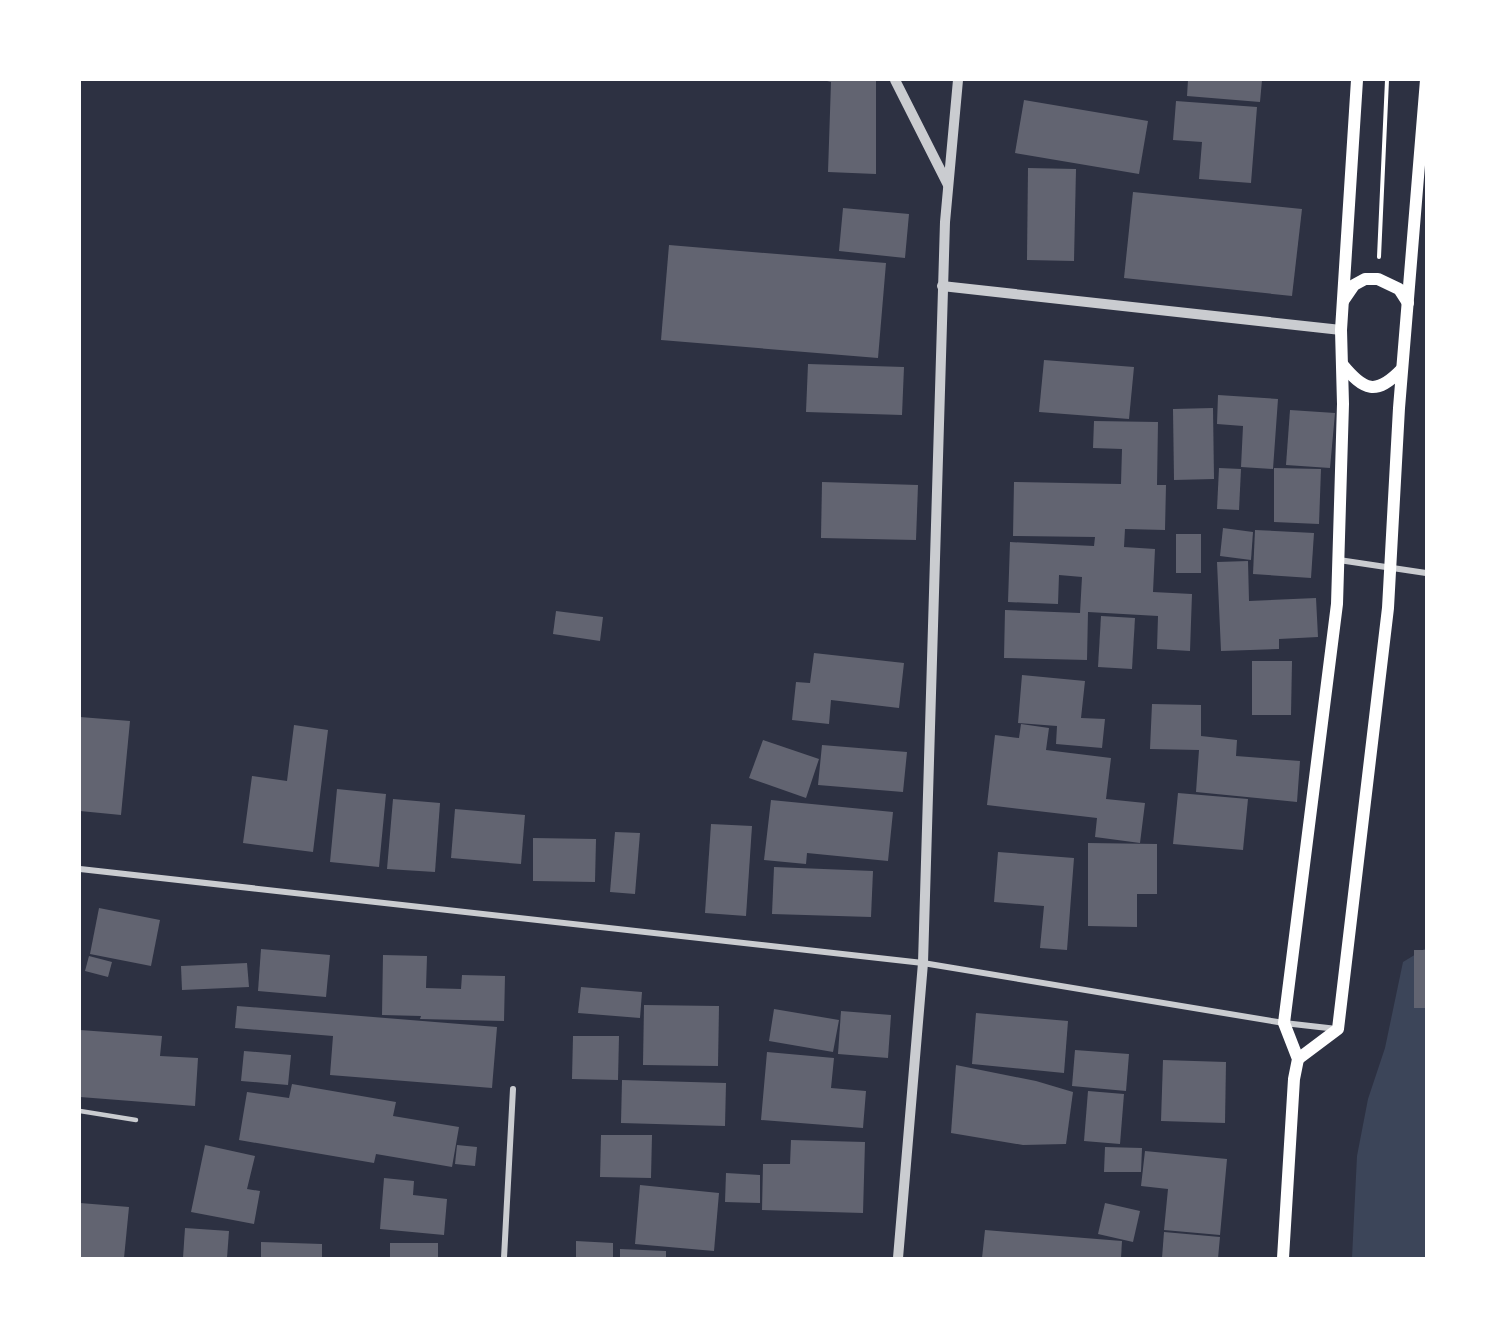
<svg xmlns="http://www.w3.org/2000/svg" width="1506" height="1338" font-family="'Alegreya Sans',sans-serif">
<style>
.green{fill:#3c4559}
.building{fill:#626471}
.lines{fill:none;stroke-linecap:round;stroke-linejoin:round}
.path{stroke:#fff;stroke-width:4}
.service{stroke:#caccd0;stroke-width:4.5}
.minor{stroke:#caccd0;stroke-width:6}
.tertiary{stroke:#caccd0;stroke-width:10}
.secondary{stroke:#fff;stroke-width:12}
</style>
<rect width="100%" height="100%" fill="#2d3142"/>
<path class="green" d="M1426 948V1258H1352L1357 1156 1368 1099 1385 1048 1403 962Z"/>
<g class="building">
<path d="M827 80H876V174L828 172 831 82 827 81Z"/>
<path d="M1188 80H1262L1260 102 1187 96Z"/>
<path d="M1024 100 1148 121 1139 174 1015 153Z"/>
<path d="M1176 101 1257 107 1251 183 1199 179 1202 142 1173 140Z"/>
<path d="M1028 168 1076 169 1074 261 1027 260Z"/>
<path d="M1133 192 1302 209 1292 296 1124 278Z"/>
<path d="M843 208 909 214 905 258 839 251Z"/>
<path d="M669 245 886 263 878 358 661 340Z"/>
<path d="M1044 360 1134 367 1129 419 1039 412Z"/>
<path d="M808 364 904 367 902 415 806 412Z"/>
<path d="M1218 395 1278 399 1273 469 1241 467 1243 426 1217 424Z"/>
<path d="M1213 408 1214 479 1174 480 1173 409Z"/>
<path d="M1290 410 1335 413 1330 468 1286 465Z"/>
<path d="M1094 421 1158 422 1157 485H1166L1165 530 1125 529 1124 547 1155 549 1153 592 1192 594 1190 651 1157 649 1158 616 1088 612 1087 660 1004 658 1005 610 1080 613 1082 577 1059 575 1058 604 1008 602 1010 542 1094 546 1095 537 1013 536 1014 482 1121 484 1122 449 1093 448Z"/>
<path d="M1219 468 1241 469 1239 510 1217 509Z"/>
<path d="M1274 468 1321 469 1319 524 1274 522Z"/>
<path d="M822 482 918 485 916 540 821 538Z"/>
<path d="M1223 528 1253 532 1251 560 1220 556Z"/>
<path d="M1255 530 1314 533 1311 578 1253 574Z"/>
<rect x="1176" y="534" width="25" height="39"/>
<path d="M1248 561 1249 601 1316 598 1318 637 1279 639V649L1221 651 1217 562Z"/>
<path d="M556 611 603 617 600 641 553 634Z"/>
<path d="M1101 616 1135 618 1132 669 1098 667Z"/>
<path d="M814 653 904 663 899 708 831 700 829 724 792 720 796 682 810 683Z"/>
<path d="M1252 661H1292L1291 715H1252Z"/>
<path d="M1022 675 1085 681 1081 718 1105 719 1102 748 1056 744 1057 726 1018 723Z"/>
<path d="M1152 704 1201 705V736L1237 740 1236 756 1300 761 1297 802 1196 792 1199 750 1150 749Z"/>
<path d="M80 717 130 721 121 815 80 811Z"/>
<path d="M1021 724 1049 728 1046 750 1111 758 1106 799 1145 803 1140 843 1095 837 1097 818 987 805 995 735 1019 738Z"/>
<path d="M294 725 328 730 313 852 243 843 252 776 287 781Z"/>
<path d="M763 740 819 759 806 798 749 778Z"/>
<path d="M822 745 907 752 903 792 818 785Z"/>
<path d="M337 789 386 794 379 867 330 862Z"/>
<path d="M1178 793 1248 799 1243 850 1173 844Z"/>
<path d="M393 799 440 803 435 872 387 869Z"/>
<path d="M771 800 893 812 888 861 807 853 806 864 764 860Z"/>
<path d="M455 809 525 815 521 864 451 858Z"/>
<path d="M711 824 752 826 746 916 705 913Z"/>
<path d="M615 832 640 833 635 894 610 892Z"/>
<path d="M533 838 596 839 595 882 533 881Z"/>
<path d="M1088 843 1157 844V894H1137V927L1088 926Z"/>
<path d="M998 852 1074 858 1067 950 1040 948 1044 906 994 902Z"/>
<path d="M774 867 873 871 871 917 772 914Z"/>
<path d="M99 908 160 920 151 966 90 954Z"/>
<path d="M261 949 330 955 326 997 258 991Z"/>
<rect x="1414" y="950" width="12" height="58"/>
<path d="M383 955 427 956 426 988 461 989 462 975 505 976 504 1021 420 1019 421 1016 382 1015Z"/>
<path d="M89 956 112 962 108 977 85 971Z"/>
<path d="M247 963 249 987 182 990 181 966Z"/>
<path d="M581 987 642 992 640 1018 578 1013Z"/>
<path d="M644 1005 719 1006 718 1066 643 1065Z"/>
<path d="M237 1006 497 1027 492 1088 330 1075 333 1036 235 1028Z"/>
<path d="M774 1009 839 1020 833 1052 769 1041Z"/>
<path d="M841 1011 891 1015 888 1058 838 1054Z"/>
<path d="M976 1013 1068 1021 1064 1073 972 1064Z"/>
<path d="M80 1030 162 1036 160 1056 198 1058 195 1106 80 1097Z"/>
<path d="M573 1036H619L618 1080 572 1079Z"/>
<path d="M1075 1050 1129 1054 1126 1091 1072 1086Z"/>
<path d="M244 1051 291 1055 288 1085 241 1081Z"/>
<path d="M767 1052 834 1058 831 1088 866 1091 863 1128 761 1120Z"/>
<path d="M1163 1060 1226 1062 1225 1123 1161 1121Z"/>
<path d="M956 1065 1036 1081 1073 1092 1066 1144 1023 1145 951 1133Z"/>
<path d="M622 1080 726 1083 725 1126 621 1123Z"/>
<path d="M292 1084 396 1102 393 1116 459 1127 452 1167 376 1154 374 1163 239 1140 247 1092 289 1098Z"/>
<path d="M1088 1091 1124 1094 1120 1144 1084 1141Z"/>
<path d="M601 1135H652L651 1178 600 1177Z"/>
<path d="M791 1140 865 1142 863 1213 762 1210 763 1164H790Z"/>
<path d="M205 1145 255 1156 247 1189 260 1191 254 1224 191 1212Z"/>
<path d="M457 1145 477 1147 475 1166 455 1164Z"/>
<path d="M1105 1147 1142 1148 1141 1172H1104Z"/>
<path d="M1145 1151 1227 1159 1220 1235 1164 1230 1168 1189 1141 1186Z"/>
<path d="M726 1173 760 1175V1203L725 1202Z"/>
<path d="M384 1178 414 1181 413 1195 447 1199 444 1235 380 1229Z"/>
<path d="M640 1185 719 1193 714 1251 635 1244Z"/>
<path d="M80 1203 129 1207 124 1258H80Z"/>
<path d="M1105 1203 1140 1211 1133 1242 1098 1234Z"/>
<path d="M185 1228 229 1231 227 1258H183Z"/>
<path d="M985 1230 1122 1241 1121 1258H982Z"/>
<path d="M1164 1232 1220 1237 1218 1258H1162Z"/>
<path d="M576 1241 613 1243V1258H576Z"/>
<path d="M261 1242 322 1244V1258H261Z"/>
<rect x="390" y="1243" width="48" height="15"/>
<path d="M620 1249 666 1251V1258H620Z"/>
</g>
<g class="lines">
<path class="path" d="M1379 257 1387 80"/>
<path class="service" d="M80 1111 136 1120"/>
<g class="minor">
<path d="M1339 560 1426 573"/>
<path d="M80 869 923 963 1284 1023 1337 1029"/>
<path d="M504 1258 513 1089"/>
</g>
<g class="tertiary">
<path d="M895 80 948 185"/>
<path d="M942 286 1341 330"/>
<path d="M898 1258 923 963 945 222 958 80"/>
</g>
<g class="secondary">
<path d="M1343 301 1354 285 1365 279H1378L1399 289 1408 303"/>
<path d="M1342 364C1364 391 1376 396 1402 369"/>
<path d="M1298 1059 1338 1029 1388 608 1399 408 1426 80"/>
<path d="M1283 1258 1294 1079 1298 1059 1284 1023 1337 604 1343 404 1341 330 1357 80"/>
</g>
</g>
<rect width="1506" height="1338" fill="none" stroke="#ffffff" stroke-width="162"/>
</svg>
